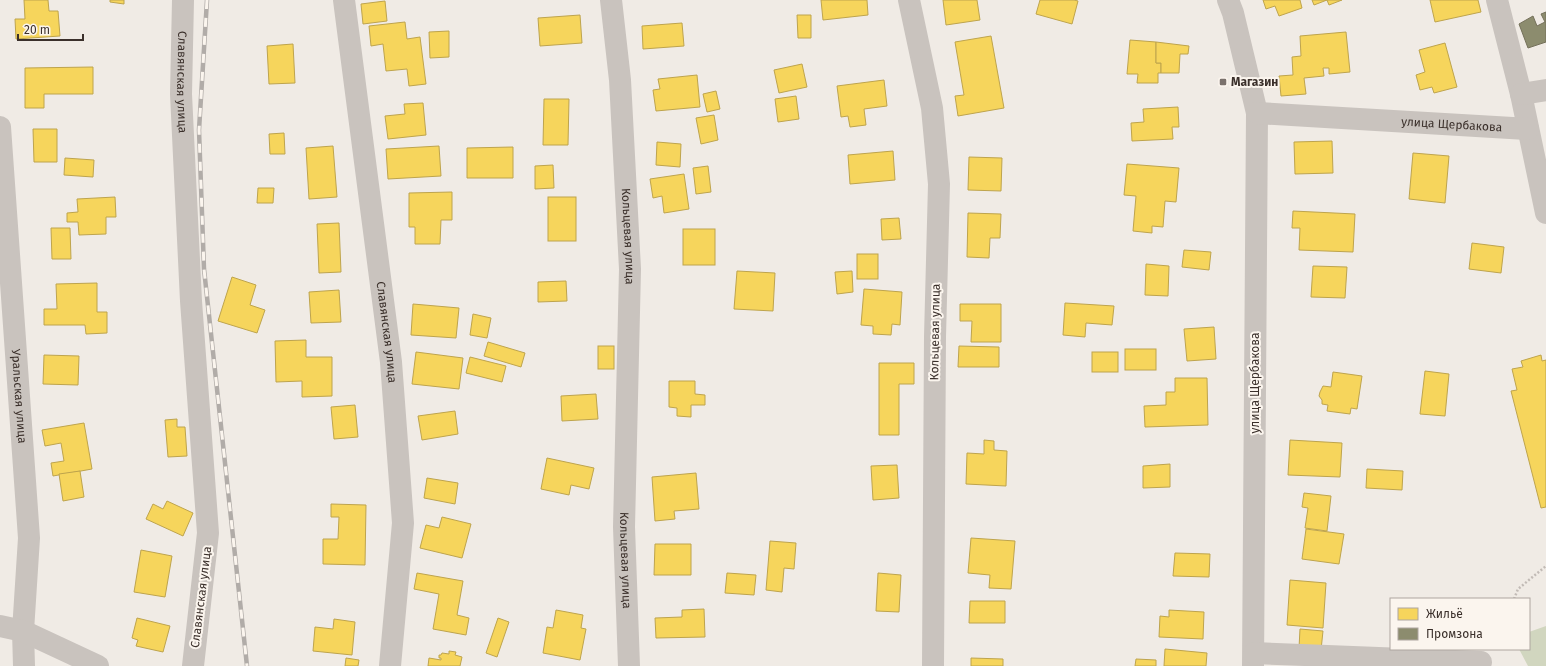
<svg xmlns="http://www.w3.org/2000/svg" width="1546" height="666" font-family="'Fira Sans',sans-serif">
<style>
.green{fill:#d1d6bf}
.homes{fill:#f6d55c;stroke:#bea44d}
.industry{fill:#8c8c6e;stroke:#74705a}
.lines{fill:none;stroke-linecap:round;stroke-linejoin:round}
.path{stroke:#c2bbb6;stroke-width:2.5;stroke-dasharray:2 2;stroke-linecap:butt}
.minor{stroke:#c9c3be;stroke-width:22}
.rail-casing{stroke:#b1aca8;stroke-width:4.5}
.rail{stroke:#fbf5ee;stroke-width:3;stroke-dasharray:9;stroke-linecap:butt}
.poi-dot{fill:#7a716c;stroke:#fbf5ee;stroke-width:1.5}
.labels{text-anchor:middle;stroke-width:4;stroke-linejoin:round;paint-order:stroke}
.street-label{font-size:12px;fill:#3b302b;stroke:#fbf5ee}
.poi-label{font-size:12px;font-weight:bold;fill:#3b302b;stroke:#fbf5ee;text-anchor:start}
</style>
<rect width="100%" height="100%" fill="#f0ebe5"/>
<path class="green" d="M1546 626V666H1528L1519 649H1529V632Z"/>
<g class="homes">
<path d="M24 0H48L49 11H58L60 36 16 39 15 19H25Z"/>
<path d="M110 0H124V4L110 2Z"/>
<path d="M821 0H867L868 15 823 20Z"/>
<path d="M943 0H977L980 20 946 25Z"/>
<path d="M1040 0H1074L1078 1 1072 24 1036 14Z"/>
<path d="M1263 0H1300L1302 8 1279 16 1275 6 1266 9Z"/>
<path d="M1312 0H1342L1329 5 1327 0 1314 5Z"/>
<path d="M1430 0H1478L1481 12 1435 22Z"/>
<path d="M385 1 387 21 363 24 361 4Z"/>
<path d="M580 15 582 43 540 46 538 18Z"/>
<path d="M797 15H811V38H798Z"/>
<path d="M405 22 407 39 420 37 426 84 409 86 407 69 386 71 383 44 371 46 369 26Z"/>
<path d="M682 23 684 46 643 49 642 26Z"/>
<path d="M449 31V57L430 58 429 32Z"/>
<path d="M1346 32 1350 72 1329 74V68H1323L1324 76 1304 78 1306 94 1281 96 1279 76 1293 75 1292 57 1301 56 1300 36Z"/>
<path d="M991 36 1004 108 958 116 955 96 964 95 955 42Z"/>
<path d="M1130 40 1156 42V63H1161V73H1158V83H1137L1138 74H1127Z"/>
<path d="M1156 42 1189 46 1188 54H1180L1179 73H1161V63H1156Z"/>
<path d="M1445 43 1457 87 1434 93 1432 87 1420 90 1416 75 1425 72 1419 50Z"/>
<path d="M293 44 295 83 269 84 267 46Z"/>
<path d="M802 64 807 87 779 93 774 70Z"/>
<path d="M93 67V94H44V108H25V68Z"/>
<path d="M697 75 700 107 656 111 653 90 660 89 658 79Z"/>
<path d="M884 80 887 106 864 109 866 125 850 127 848 116 841 117 837 86Z"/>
<path d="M716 91 720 109 707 112 703 94Z"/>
<path d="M796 96 799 119 778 122 775 99Z"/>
<path d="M544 99H569L568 145H543Z"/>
<path d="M423 103 426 135 388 139 385 116 405 114 404 104Z"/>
<path d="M1178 107 1179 127H1172L1173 139 1132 141 1131 123 1144 122 1143 109Z"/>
<path d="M714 115 718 140 701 144 696 118Z"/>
<path d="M33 129H57V162H34Z"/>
<path d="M284 133 285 154H270L269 134Z"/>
<path d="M1332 141 1333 173 1295 174 1294 142Z"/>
<path d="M657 142 681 144 680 167 656 165Z"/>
<path d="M333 146 337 197 309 199 306 148Z"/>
<path d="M439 146 441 176 388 179 386 149Z"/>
<path d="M513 147V178H467V148Z"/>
<path d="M893 151 895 180 850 184 848 155Z"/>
<path d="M1413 153 1449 156 1445 203 1409 199Z"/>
<path d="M969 157 1002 158 1001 191 968 190Z"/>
<path d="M65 158 94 160 93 177 64 175Z"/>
<path d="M1127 164 1179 168 1176 202 1165 201 1163 227 1152 226V233L1133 231 1136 196 1124 195Z"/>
<path d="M553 165 554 188 535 189V166Z"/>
<path d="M708 166 711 192 696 194 693 168Z"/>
<path d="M684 174 689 209 664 213 662 196 653 198 650 179Z"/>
<path d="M258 188H274L273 203H257Z"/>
<path d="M452 192V220H441L440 244H415V227H409V193Z"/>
<path d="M115 197 116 217H106V234L79 235 78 222H67V213L78 212 77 199Z"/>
<rect x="548" y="197" width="28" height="44"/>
<path d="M1293 211 1355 214 1353 252 1299 250 1300 228H1292Z"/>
<path d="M968 213 1001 214 1000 238H990L989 258 967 257Z"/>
<path d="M899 218 901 239 882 240 881 219Z"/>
<path d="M339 223 341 272 319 273 317 224Z"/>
<path d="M51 228H70L71 259H52Z"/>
<rect x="683" y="229" width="32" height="36"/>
<path d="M1472 243 1504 247 1501 273 1469 269Z"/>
<path d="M1184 250 1211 252 1209 270 1182 267Z"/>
<rect x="857" y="254" width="21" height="25"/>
<path d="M1146 264 1169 266 1168 296 1145 295Z"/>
<path d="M1313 266 1347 267 1345 298 1311 297Z"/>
<path d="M737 271 775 273 773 311 734 309Z"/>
<path d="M852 271 853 292 837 294 835 272Z"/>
<path d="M232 277 256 285 250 305 265 310 257 333 218 321Z"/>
<path d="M566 281 567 301 538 302V282Z"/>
<path d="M97 283V312H107V333L86 334 85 325H44V309H57L56 284Z"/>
<path d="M864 289 902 292 900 325 892 324 891 335 873 334V326L861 325Z"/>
<path d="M339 290 341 322 311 323 309 292Z"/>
<path d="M1065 303 1114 306 1112 325 1086 323 1085 337 1063 335Z"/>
<path d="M413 304 459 308 456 338 411 335Z"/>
<path d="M960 304H1001V342H971L972 321H960Z"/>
<path d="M473 314 491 318 487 338 470 335Z"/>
<path d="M1214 327 1216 359 1187 361 1184 329Z"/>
<path d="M306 340V357H332V396L302 397V381L276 382 275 341Z"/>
<path d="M488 342 525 353 521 367 484 356Z"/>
<rect x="598" y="346" width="16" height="23"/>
<path d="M959 346 999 347V367H958Z"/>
<rect x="1125" y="349" width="31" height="21"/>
<path d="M416 352 463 358 459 389 412 384Z"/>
<rect x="1092" y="352" width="26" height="20"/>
<path d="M44 355 79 356 78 385 43 384Z"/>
<path d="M1541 355 1542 361 1546 360V507L1541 508 1511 391 1517 390 1512 369 1523 367 1521 361Z"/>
<path d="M470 357 506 366 502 382 466 373Z"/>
<path d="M879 363H914V384H899V435H879Z"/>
<path d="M1425 371 1449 374 1445 416 1420 414Z"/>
<path d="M1333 372 1362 376 1357 409 1351 408 1350 414 1327 411 1328 405 1322 404V400L1319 396 1320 392 1323 386 1331 387Z"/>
<path d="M1175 378H1207L1208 425 1145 427 1144 406 1166 405V392H1175Z"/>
<path d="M669 381H695V394L705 395V405H691V417L677 416V408L669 407Z"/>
<path d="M596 394 598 419 562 421 561 396Z"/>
<path d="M355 405 358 437 334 439 331 407Z"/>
<path d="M455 411 458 434 422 440 418 416Z"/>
<path d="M177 419V427H185L187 456 168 457 165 420Z"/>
<path d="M84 423 92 469 53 476 51 463 64 461 61 443 45 446 42 430Z"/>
<path d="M984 440 994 441V450L1007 451 1006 486 966 484 967 453 984 454Z"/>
<path d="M1290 440 1342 443 1340 477 1288 475Z"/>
<path d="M547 458 594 468 589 489 571 485 569 495 541 489Z"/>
<path d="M1170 464V487L1143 488V466Z"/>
<path d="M897 465 899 498 873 500 871 466Z"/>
<path d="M1367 469 1403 471 1402 490 1366 488Z"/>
<path d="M80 471 84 497 63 501 59 474Z"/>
<path d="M696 473 699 509 674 511 675 519 655 521 652 477Z"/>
<path d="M427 478 458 483 455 504 424 498Z"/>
<path d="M1304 493 1331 496 1327 531 1305 528 1308 508 1302 507Z"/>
<path d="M167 501 193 513 183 536 146 519 153 504 163 509Z"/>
<path d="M331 504 366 505 365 565 323 564V539H338L339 517H331Z"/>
<path d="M442 517 471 524 462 558 420 548 426 525 439 528Z"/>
<path d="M1306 529 1344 534 1339 564 1302 559Z"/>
<path d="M971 538 1015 541 1011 589 989 588 990 575 968 573Z"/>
<path d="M770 541 796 543 794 569 784 568 782 592 766 590Z"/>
<path d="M655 544H691V575H654Z"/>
<path d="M141 550 172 556 165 597 134 592Z"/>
<path d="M1175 553 1210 554 1209 577 1173 576Z"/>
<path d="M417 573 463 581 457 615 469 618 466 635 433 629 439 594 414 589Z"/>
<path d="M727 573 756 575 754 595 725 593Z"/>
<path d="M878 573 901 575 899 612 876 611Z"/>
<path d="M1290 580 1326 583 1323 628 1287 625Z"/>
<path d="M970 601H1005V623H969Z"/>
<path d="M704 609 705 637 656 638 655 618 682 617V610Z"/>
<path d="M556 610 583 615 581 628 586 629 580 660 543 653 547 627 553 628Z"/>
<path d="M1169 610 1204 612 1203 639 1159 637 1160 616 1169 617Z"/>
<path d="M137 618 170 626 163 652 136 646 138 640 132 638Z"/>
<path d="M498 618 509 622 497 657 486 653Z"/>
<path d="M334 619 355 622 352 655 313 651 315 627 333 629Z"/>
<path d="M1300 629 1323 631 1321 650 1299 648Z"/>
<path d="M1165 649 1207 653 1206 666H1164Z"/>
<path d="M449 651 456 652 455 655 462 657 460 666H428L429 658 441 660V658H439V655H441L442 653 449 654Z"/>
<path d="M346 658 359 660 358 666H345Z"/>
<path d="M971 658 1003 659V666H971Z"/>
<path d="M1136 659 1156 660V666H1135Z"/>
</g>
<path class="industry" d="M1546 12V42L1528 48 1519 24 1533 16 1537 26 1545 22 1541 14Z"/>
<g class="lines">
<path class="path" d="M1514 599 1518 589 1546 566"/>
<g class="minor">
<path id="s1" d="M183 0 181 94 191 301 208 533 193 666"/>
<path id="s2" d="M344 0 391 362 403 523 390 666"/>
<path id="s3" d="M611 0 620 80 630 269 624 527 629 666"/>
<path d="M909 0 932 108 939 184 935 337 933 666"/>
<path d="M1228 0 1233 13 1257 113 1253 666"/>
<path d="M1497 0 1521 94 1546 213"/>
<path d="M1521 94 1546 90"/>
<path id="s4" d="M1257 113 1528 129"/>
<path id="s5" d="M0 127 29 538 23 631 24 666"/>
<path d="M0 626 23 631 98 666"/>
<path d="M1254 653 1481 662"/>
</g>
<g class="rail-casing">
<path id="rail" d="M207 0 199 130 204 269 247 666"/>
</g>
<use href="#rail" class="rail"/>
</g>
<rect class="poi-dot" x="1219" y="78" width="8" height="8" rx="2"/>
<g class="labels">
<g class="street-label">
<text dy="4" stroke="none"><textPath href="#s1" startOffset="82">Славянская улица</textPath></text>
<text dy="4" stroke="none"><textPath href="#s4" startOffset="195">улица Щербакова</textPath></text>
<text dy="4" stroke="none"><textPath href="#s3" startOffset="237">Кольцевая улица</textPath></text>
<text dy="4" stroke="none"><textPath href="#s2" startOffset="335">Славянская улица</textPath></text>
<text transform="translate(935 332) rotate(-89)" y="4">Кольцевая улица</text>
<text transform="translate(1255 383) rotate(-90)" y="4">улица Щербакова</text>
<text dy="4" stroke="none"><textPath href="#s5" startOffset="270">Уральская улица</textPath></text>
<text dy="4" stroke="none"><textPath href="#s3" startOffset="561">Кольцевая улица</textPath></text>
<text transform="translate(201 597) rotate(-83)" y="4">Славянская улица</text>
</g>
<g class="poi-label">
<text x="1231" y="86">Магазин</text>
</g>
</g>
<rect x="1390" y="598" width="140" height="52" fill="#fbf5ee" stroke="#aea6a0"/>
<rect x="1398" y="608" width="20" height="12" fill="#f6d55c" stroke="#aea6a0"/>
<text x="1426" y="618" font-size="12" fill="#3b302b">Жильё</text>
<rect x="1398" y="628" width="20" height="12" fill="#8c8c6e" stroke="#aea6a0"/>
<text x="1426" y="638" font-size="12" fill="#3b302b">Промзона</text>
<path d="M18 34v6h65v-6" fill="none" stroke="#3b302b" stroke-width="2"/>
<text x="24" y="34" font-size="12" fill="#3b302b" stroke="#fbf5ee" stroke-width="3" paint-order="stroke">20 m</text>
</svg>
